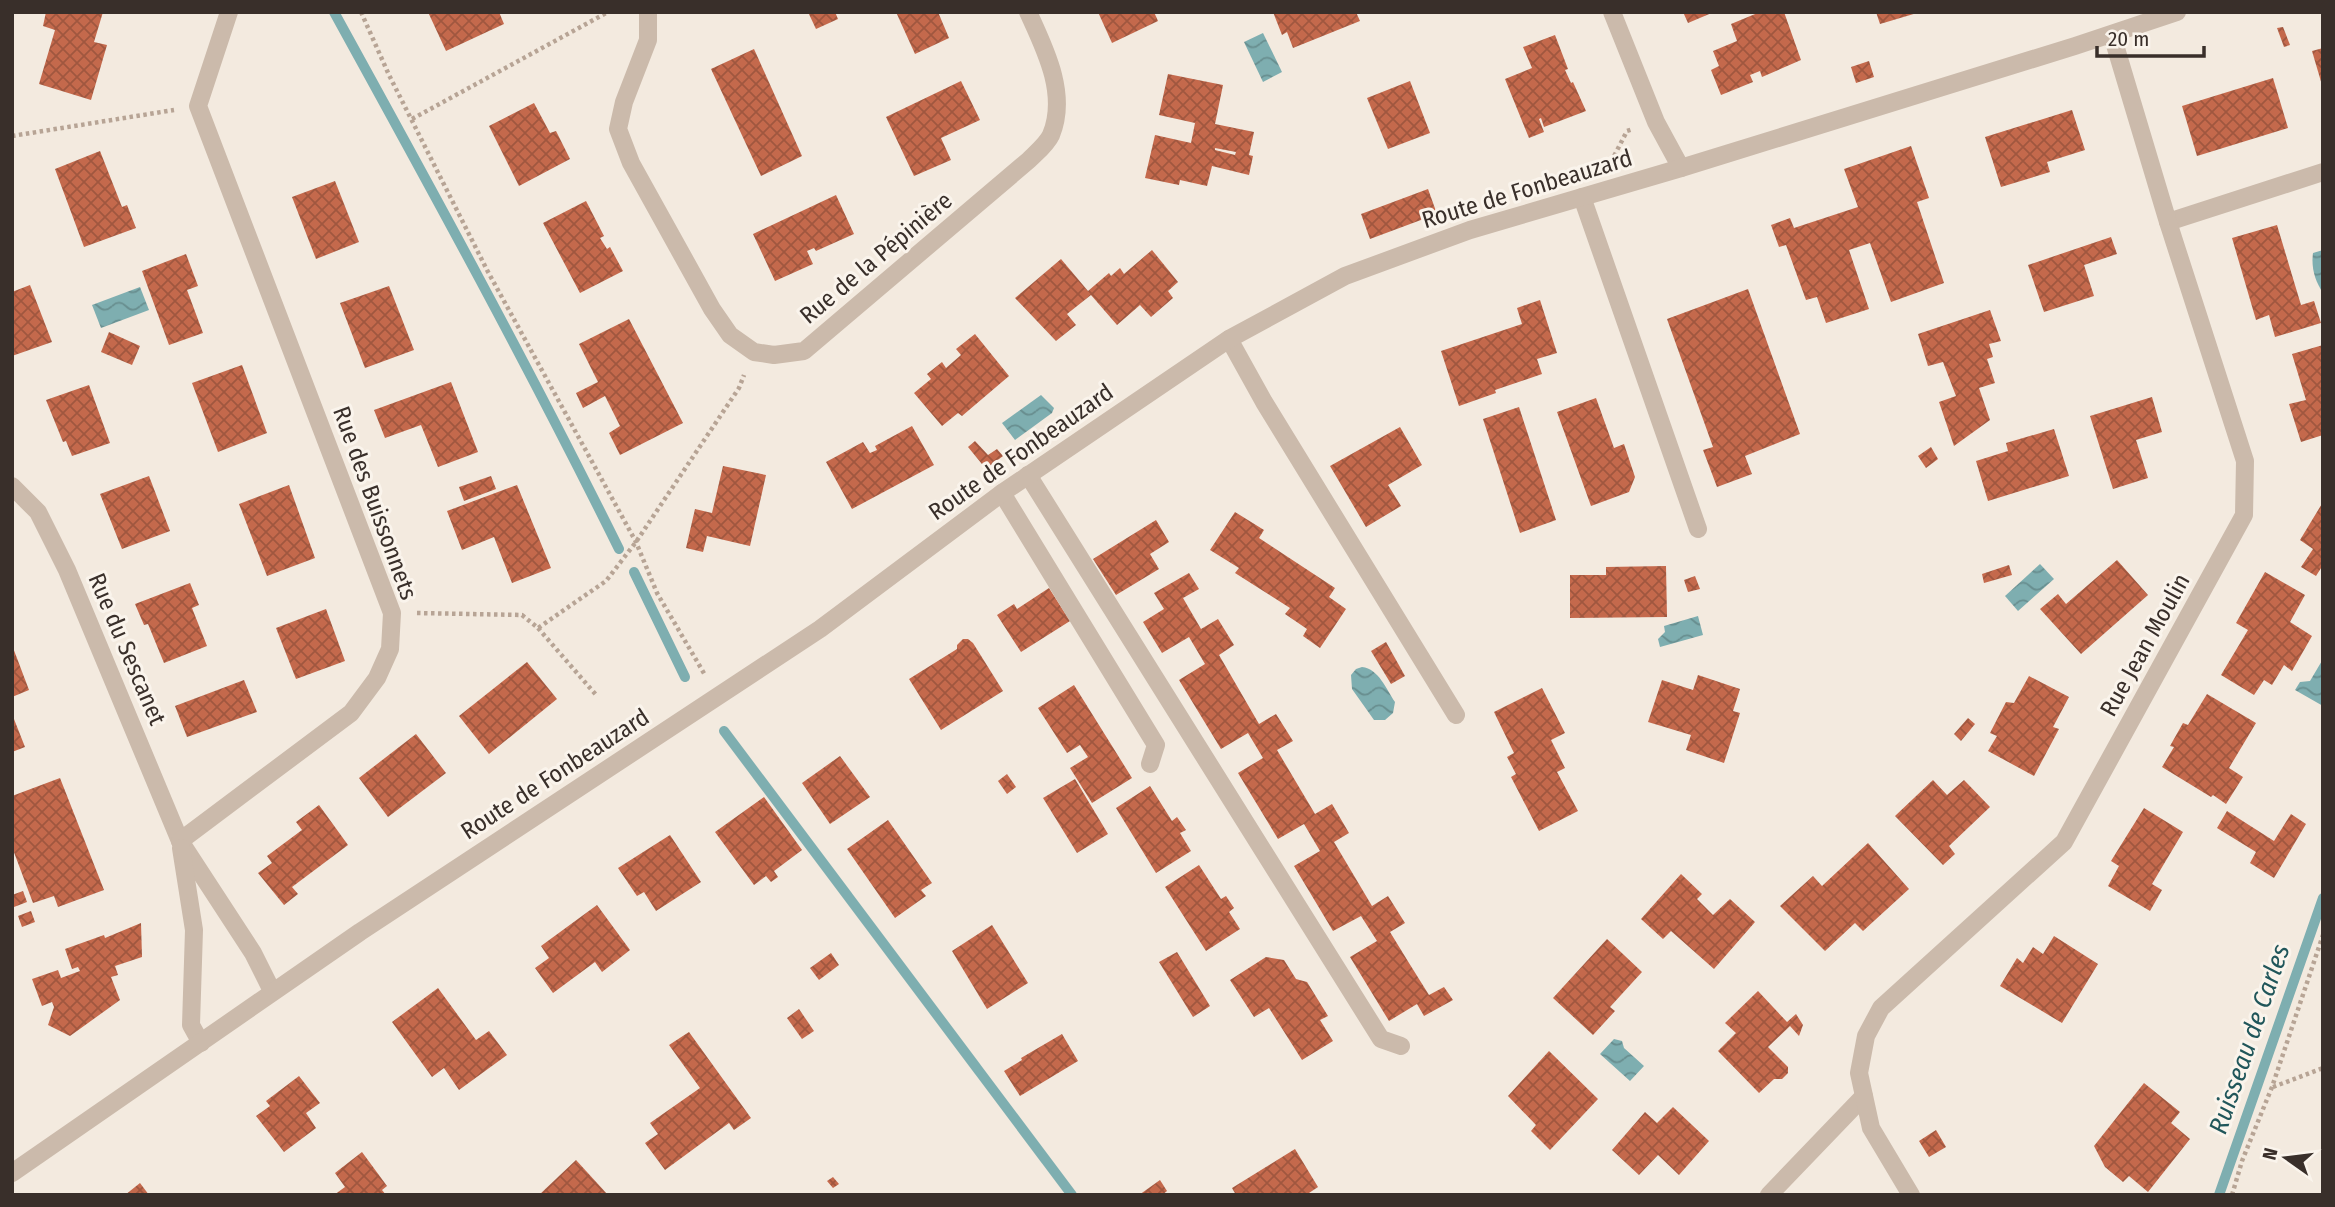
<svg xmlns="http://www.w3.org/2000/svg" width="2335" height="1207" font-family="'Fira Sans Condensed',sans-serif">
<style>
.water{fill:url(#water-waves)}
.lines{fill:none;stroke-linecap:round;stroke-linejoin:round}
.stream{stroke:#7eaeb0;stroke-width:10}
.building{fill:url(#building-cross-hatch);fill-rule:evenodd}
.path{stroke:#b7a495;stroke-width:4.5;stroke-dasharray:3.5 3.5;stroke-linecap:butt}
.service{stroke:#cbbaab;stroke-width:18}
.minor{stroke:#cbbaab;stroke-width:18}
.tertiary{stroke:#cbbaab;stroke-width:18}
.labels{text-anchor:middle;stroke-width:6;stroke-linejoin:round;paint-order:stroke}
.street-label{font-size:24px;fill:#392f2a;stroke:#faf4ec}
.water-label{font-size:26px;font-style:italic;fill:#20565a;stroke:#faf4ec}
</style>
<defs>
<pattern id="water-waves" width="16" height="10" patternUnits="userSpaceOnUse" patternTransform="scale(1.75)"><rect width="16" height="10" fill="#7eaeb0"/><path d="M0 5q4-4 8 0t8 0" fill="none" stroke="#688e8f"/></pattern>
<pattern id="building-cross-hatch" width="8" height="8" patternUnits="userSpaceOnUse" patternTransform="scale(1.75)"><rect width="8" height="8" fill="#c4694c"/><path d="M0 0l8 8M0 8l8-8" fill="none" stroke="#a0573f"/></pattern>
</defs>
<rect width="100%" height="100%" fill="#f3eadf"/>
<g class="water">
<path d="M1263 33 1282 72 1263 82 1244 42Z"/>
<path d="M2323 250V293C2315 281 2311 268 2313 253Z"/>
<path d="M140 287 149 310 101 328 92 305Z"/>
<path d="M1041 395 1054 408 1052 413 1015 440 1002 423Z"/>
<path d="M2040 564 2054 579 2018 611 2005 596Z"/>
<path d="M1698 616 1703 635 1660 647 1658 639 1665 632 1664 626Z"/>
<path d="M2323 659V706L2295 690 2300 682 2310 681Z"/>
<path d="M1362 667C1379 669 1386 689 1395 702L1393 713 1385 720H1374L1352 689 1351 675 1356 669Z"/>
<path d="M1614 1039 1622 1041 1624 1048 1644 1066 1630 1081 1600 1054Z"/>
</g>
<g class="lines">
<g class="stream">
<path d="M334 12C432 190 529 367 619 549"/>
<path d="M634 572 685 677"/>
<path d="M724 731 1072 1195"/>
<path d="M2219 1195 2323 898"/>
</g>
</g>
<g class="building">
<path d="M46 12H103L94 42 107 45 91 100 39 84 55 30 43 26Z"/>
<path d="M428 12H499L504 24 446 51Z"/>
<path d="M808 12H835L838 19 816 29Z"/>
<path d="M896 12H938L949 38 915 54Z"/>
<path d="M1098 12H1154L1158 21 1112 43Z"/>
<path d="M1273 12H1356L1360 21 1293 48 1287 32 1282 35Z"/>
<path d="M1683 12H1714L1688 23Z"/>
<path d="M1760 12H1784L1801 60 1762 77 1760 71 1750 75 1753 82 1721 95 1711 70 1719 66 1713 51 1737 41 1731 24Z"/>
<path d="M1876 12H1917V13L1880 24Z"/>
<path d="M2283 27 2290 45 2284 47 2277 28Z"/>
<path d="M1555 35 1568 69 1565 70 1571 83 1573 82 1586 111 1544 127 1541 118 1539 119 1544 132 1529 138 1505 79 1532 68 1523 47Z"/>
<path d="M2323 48V85H2322L2312 51Z"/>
<path d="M754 49 802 156 761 176 711 69Z"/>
<path d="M1869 61 1874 77 1856 83 1851 67Z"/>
<path d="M1168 74 1223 85 1215 124 1254 132 1249 155 1253 156 1249 175 1212 166 1207 186 1180 180 1179 185 1145 178 1155 135 1191 143 1195 123 1159 115ZM1215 148 1236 152 1235 155 1215 150Z"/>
<path d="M2273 78 2288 128 2197 156 2182 106Z"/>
<path d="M961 81 980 120 941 138 951 160 914 176 886 117Z"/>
<path d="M1410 81 1430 133 1388 149 1367 98Z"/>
<path d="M534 103 550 133 556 131 570 159 519 186 489 126Z"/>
<path d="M2072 110 2085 150 2047 162 2050 172 2001 187 1985 137Z"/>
<path d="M1911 146 1929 198 1917 202 1944 283 1891 302 1870 243 1849 250 1869 309 1826 323 1817 297 1806 300 1786 245 1779 247 1771 225 1790 218 1794 228 1858 207 1844 169Z"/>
<path d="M100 151 122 207 127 205 136 228 84 247 55 169Z"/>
<path d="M335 181 359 242 316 259 292 197Z"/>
<path d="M1428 189 1437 214 1370 239 1361 214Z"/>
<path d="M836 195 854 234 816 251 814 248 807 251 813 264 775 281 753 234Z"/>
<path d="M586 201 604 236 600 238 607 249 610 247 623 271 580 293 543 223Z"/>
<path d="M2277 225 2301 305 2314 301 2321 323 2275 337 2269 315 2256 320 2232 238Z"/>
<path d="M2111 237 2117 254 2084 265 2094 296 2044 312 2028 265Z"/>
<path d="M1152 250 1178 282 1168 291 1173 298 1151 317 1140 305 1117 325 1091 295 1067 314 1076 325 1056 341 1015 298 1061 259 1088 291 1109 273 1111 276 1120 268 1124 274Z"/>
<path d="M186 254 198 286 187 290 203 333 169 345 142 271Z"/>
<path d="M30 285 52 342 12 356V292Z"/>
<path d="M389 286 414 350 365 368 340 303Z"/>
<path d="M1748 289 1800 434 1745 456 1752 474 1717 487 1703 450 1713 447 1667 319Z"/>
<path d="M1540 300 1557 353 1537 359 1542 374 1495 390 1496 393 1459 406 1441 351 1522 324 1517 308Z"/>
<path d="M1990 310 2001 341 1989 344 1993 357 1987 359 1995 383 1979 388 1990 420 1954 446 1939 402 1956 396 1943 362 1928 366 1918 334Z"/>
<path d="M629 319 683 423 620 455 609 433 620 426 605 396 583 408 576 393 598 382 579 344Z"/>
<path d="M109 332 140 346 132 365 101 352Z"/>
<path d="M975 334 1009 376 962 416 958 413 942 426 914 393 931 379 927 374 942 362 946 368 961 355 956 349Z"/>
<path d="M2323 345V435L2301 442 2289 404 2306 400 2292 354Z"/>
<path d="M242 365 267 433 218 452 192 383Z"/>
<path d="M451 382 478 452 438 467 421 425 385 438 374 410Z"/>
<path d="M89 385 110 443 72 456 66 441 63 442 46 400Z"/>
<path d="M2152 397 2162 432 2136 440 2148 478 2113 489 2090 416Z"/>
<path d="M1596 398 1614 448 1624 444 1635 477 1629 492 1591 506 1557 412Z"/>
<path d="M1519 407 1556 520 1520 533 1483 419Z"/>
<path d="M912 426 934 465 852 509 826 462 863 442 870 453 877 450 875 446Z"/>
<path d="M1400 427 1422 465 1388 485 1401 506 1366 527 1330 466Z"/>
<path d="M2054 429 2069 476 1988 501 1976 461 2008 451 2006 443Z"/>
<path d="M975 441 988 455 997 449 1003 456 986 469 968 447Z"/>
<path d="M1931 447 1938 459 1926 468 1918 456Z"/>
<path d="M723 466 766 475 750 546 707 536 703 552 686 548 695 509 712 513Z"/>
<path d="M149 476 170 531 122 549 100 494Z"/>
<path d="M491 476 496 489 464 501 459 487Z"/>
<path d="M289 485 315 558 267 576 239 504Z"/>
<path d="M517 485 551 568 512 583 494 537 462 550 447 511Z"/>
<path d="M2323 502V565L2316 576 2301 567 2313 549 2300 540Z"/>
<path d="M1235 512 1264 530 1259 538 1335 588 1329 597 1346 609 1320 648 1303 636 1307 629 1285 614 1290 608 1235 573 1239 568 1210 550Z"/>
<path d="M1156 520 1169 542 1150 554 1159 569 1116 595 1093 559Z"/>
<path d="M2117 560 2148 595 2081 654 2040 609 2058 594 2066 604Z"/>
<path d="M2009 565 2012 575 1984 583 1982 574Z"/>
<path d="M1666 566 1667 617 1570 618V575H1606V567Z"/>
<path d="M2265 572 2305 595 2290 622 2312 636 2292 671 2284 665 2272 685 2264 680 2254 695 2221 675 2248 630 2236 623Z"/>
<path d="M1189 573 1199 589 1183 598 1201 629 1218 619 1234 645 1219 655 1259 724 1276 714 1293 741 1277 750 1315 814 1332 804 1349 833 1334 842 1372 906 1388 896 1405 923 1390 932 1409 963 1429 995 1444 987 1453 1000 1424 1016 1417 1004 1389 1021 1350 957 1377 941 1361 916 1333 931 1294 866 1320 851 1304 824 1278 839 1238 773 1263 758 1248 733 1221 749 1179 680 1205 664 1189 637 1162 653 1143 622 1164 609 1154 593Z"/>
<path d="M1695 576 1700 589 1688 592 1684 580Z"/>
<path d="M190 583 199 605 192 608 207 646 164 663 148 624 144 625 135 604Z"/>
<path d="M1049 588 1070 621 1021 652 997 615 1014 604 1017 609Z"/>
<path d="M326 609 345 661 296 679 276 628Z"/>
<path d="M963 639H968L973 643 1003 691 941 730 909 679 957 649V645Z"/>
<path d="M1386 642 1405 676 1391 684 1371 651Z"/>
<path d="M12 645 29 690 12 697Z"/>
<path d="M527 662 557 699 489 754 459 716Z"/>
<path d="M1698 675 1740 689 1733 711 1740 713 1724 763 1686 750 1691 735 1648 722 1662 680 1693 690Z"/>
<path d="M2029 676 2069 697 2053 727 2059 729 2034 776 1988 751 1997 736 1990 733 2006 702 2014 703Z"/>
<path d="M244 680 257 712 187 737 175 706Z"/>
<path d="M1074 685 1132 778 1092 803 1070 768 1088 757 1080 745 1067 753 1038 708Z"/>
<path d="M1542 688 1565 733 1551 740 1565 768 1557 772 1578 811 1539 831 1511 777 1516 774 1507 757 1514 753 1494 712Z"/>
<path d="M2207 694 2256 723 2229 768 2243 777 2226 804 2213 795 2211 797 2162 767 2174 747 2170 746 2183 723 2188 725Z"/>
<path d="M12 714 25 747 12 752Z"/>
<path d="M1968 718 1975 724 1961 741 1954 734Z"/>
<path d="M416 734 446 773 388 817 359 778Z"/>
<path d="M840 756 870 797 830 824 802 783Z"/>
<path d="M1007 774 1016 787 1007 794 998 781Z"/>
<path d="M60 778 104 890 58 907 54 896 33 903 12 847V796Z"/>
<path d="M1075 779 1108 834 1077 853 1043 798Z"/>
<path d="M1933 780 1947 795 1964 780 1990 807 1949 846 1955 854 1943 865 1895 816Z"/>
<path d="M1150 786 1172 821 1177 817 1186 830 1180 833 1191 851 1156 873 1116 808Z"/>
<path d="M764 797 802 850 774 871 778 877 771 882 766 876 754 885 715 832Z"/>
<path d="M319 805 348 845 292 887 298 894 284 905 258 873 272 863 267 856 302 830 296 822Z"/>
<path d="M2144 808 2183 832 2152 884 2162 890 2150 911 2108 886 2119 866 2111 861Z"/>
<path d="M2227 811 2274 841 2291 814 2306 824 2274 878 2250 863 2256 852 2217 828Z"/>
<path d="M888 820 932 883 921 890 926 896 895 918 847 849Z"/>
<path d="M670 835 701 882 656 911 644 892 637 896 618 868Z"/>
<path d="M1868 843 1909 889 1863 931 1855 923 1825 951 1780 906 1813 876 1822 886Z"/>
<path d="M1199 865 1221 899 1226 896 1234 908 1229 912 1240 929 1206 951 1165 887Z"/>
<path d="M1681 874 1702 894 1697 899 1713 915 1730 899 1755 922 1714 969 1671 931 1663 939 1641 919Z"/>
<path d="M23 891 27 902 14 907 12 895Z"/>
<path d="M597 905 630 950 602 972 595 962 553 993 535 968 549 958 541 946Z"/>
<path d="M31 911 35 922 22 927 18 916Z"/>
<path d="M141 923 142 957 115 966 118 975 111 977 120 1000 70 1036 48 1025 54 1007 52 1002 42 1006 32 979 58 970 61 978 80 971 78 967 72 969 65 949 104 935 105 938Z"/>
<path d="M992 925 1028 983 987 1009 952 951Z"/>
<path d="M2054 936 2098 964 2062 1023 2000 986 2017 958 2023 963 2033 947 2043 954Z"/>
<path d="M1607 939 1642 972 1610 1007 1615 1011 1593 1035 1553 998Z"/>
<path d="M1177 952 1210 1006 1193 1017 1159 962Z"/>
<path d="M831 953 839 965 819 980 810 968Z"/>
<path d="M1266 957 1284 960 1296 979 1307 982 1328 1016 1320 1020 1333 1041 1302 1060 1269 1008 1254 1017 1230 980Z"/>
<path d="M438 988 476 1040 489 1031 507 1055 459 1090 444 1068 432 1077 392 1022Z"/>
<path d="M1758 991 1787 1022 1796 1014 1803 1025 1799 1036 1790 1026 1768 1047 1788 1067V1073L1782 1079H1774L1759 1093 1718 1051 1736 1033 1725 1023Z"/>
<path d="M799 1009 814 1031 802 1039 787 1018Z"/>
<path d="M689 1032 751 1118 734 1130 729 1123 665 1170 645 1143 658 1134 650 1123 700 1088 669 1045Z"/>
<path d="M1062 1034 1078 1061 1020 1096 1004 1071 1022 1060 1021 1058Z"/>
<path d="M1549 1051 1598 1099 1550 1150 1531 1131 1536 1125 1508 1096Z"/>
<path d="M299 1076 320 1103 306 1113 316 1128 284 1152 256 1116 270 1106 266 1101Z"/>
<path d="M2144 1083 2180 1112 2171 1123 2190 1139 2148 1192 2129 1176 2123 1182 2105 1167 2094 1146Z"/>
<path d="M1673 1107 1709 1141 1679 1175 1658 1155 1639 1175 1612 1150 1645 1112 1657 1123Z"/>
<path d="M1936 1130 1946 1147 1929 1157 1919 1141Z"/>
<path d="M1295 1149 1318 1187 1306 1195H1236L1232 1188Z"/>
<path d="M362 1152 387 1186 382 1190 386 1195H334L345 1187 335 1173Z"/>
<path d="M576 1160 608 1195H539Z"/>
<path d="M833 1177 839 1184 833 1188 827 1181Z"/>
<path d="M1160 1180 1167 1191 1162 1195H1139Z"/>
<path d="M140 1183 149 1195H125Z"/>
</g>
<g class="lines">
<g class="path">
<path d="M361 12 389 75 487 270 636 542 657 593 705 675"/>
<path d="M412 119 608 12"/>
<path d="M12 136 174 110"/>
<path d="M1611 162 1627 131 1633 129"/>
<path d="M417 613 522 615 538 628 606 581 636 542 739 388 744 375"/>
<path d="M538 628 597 696"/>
<path d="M2273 1087 2323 1068"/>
<path d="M2232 1195 2242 1161 2272 1087 2323 935"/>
</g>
<g class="service">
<path d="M1582 197 1698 529"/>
<path d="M1229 339 1264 402 1456 715"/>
<path d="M1028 475 1381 1039 1401 1046"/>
<path d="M1002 493 1156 745 1150 764"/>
</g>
<g class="minor">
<path d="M648 12V40L624 102 618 129 631 163 712 309 730 335 754 352 774 355 804 351 1029 160C1036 153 1047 144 1051 135 1068 94 1045 49 1028 12"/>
<path d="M1612 12 1656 122 1681 168"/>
<path d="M2168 222 2323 172"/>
<path d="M12 486 38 512 67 570 180 841 253 953 272 991"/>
<path d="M180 841 351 713 377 678 390 649 392 613 198 106 229 12"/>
<path d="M181 848 194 930 191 1025 201 1043"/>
<path d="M1769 1195 1864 1096"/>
<path d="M1911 1195 1871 1128 1859 1073 1866 1036 1881 1008 2064 842 2244 515 2245 461 2168 222 2112 35"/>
</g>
<path class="tertiary" d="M12 1173 360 932 820 629 1002 493 1229 339 1345 276 1470 230 1681 168 2075 46 2177 12"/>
</g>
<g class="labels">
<g class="street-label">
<text transform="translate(1527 189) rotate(-17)" y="8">Route de Fonbeauzard</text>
<text transform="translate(876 258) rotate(-40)" y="8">Rue de la Pépinière</text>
<text transform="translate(1021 452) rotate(-35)" y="8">Route de Fonbeauzard</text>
<text transform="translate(375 503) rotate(70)" y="8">Rue des Buissonnets</text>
<text transform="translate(2145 645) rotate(-61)" y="8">Rue Jean Moulin</text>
<text transform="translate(127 649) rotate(67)" y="8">Rue du Sescanet</text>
<text transform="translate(555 774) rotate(-33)" y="8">Route de Fonbeauzard</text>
</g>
<g class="water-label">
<text transform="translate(2249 1039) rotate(-71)" y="9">Ruisseau de Carles</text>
</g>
</g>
<rect width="2335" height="1207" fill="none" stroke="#392f2a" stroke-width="28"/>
<g transform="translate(2286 1158) rotate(284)" stroke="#faf4ec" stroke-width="5" paint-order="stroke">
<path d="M0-5L12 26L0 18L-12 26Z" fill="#392f2a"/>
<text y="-10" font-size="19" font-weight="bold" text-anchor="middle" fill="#392f2a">N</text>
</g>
<path d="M2097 46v10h107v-10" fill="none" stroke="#392f2a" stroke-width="3.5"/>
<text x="2108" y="46" font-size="21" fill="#392f2a" stroke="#faf4ec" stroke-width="5" paint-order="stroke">20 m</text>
</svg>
